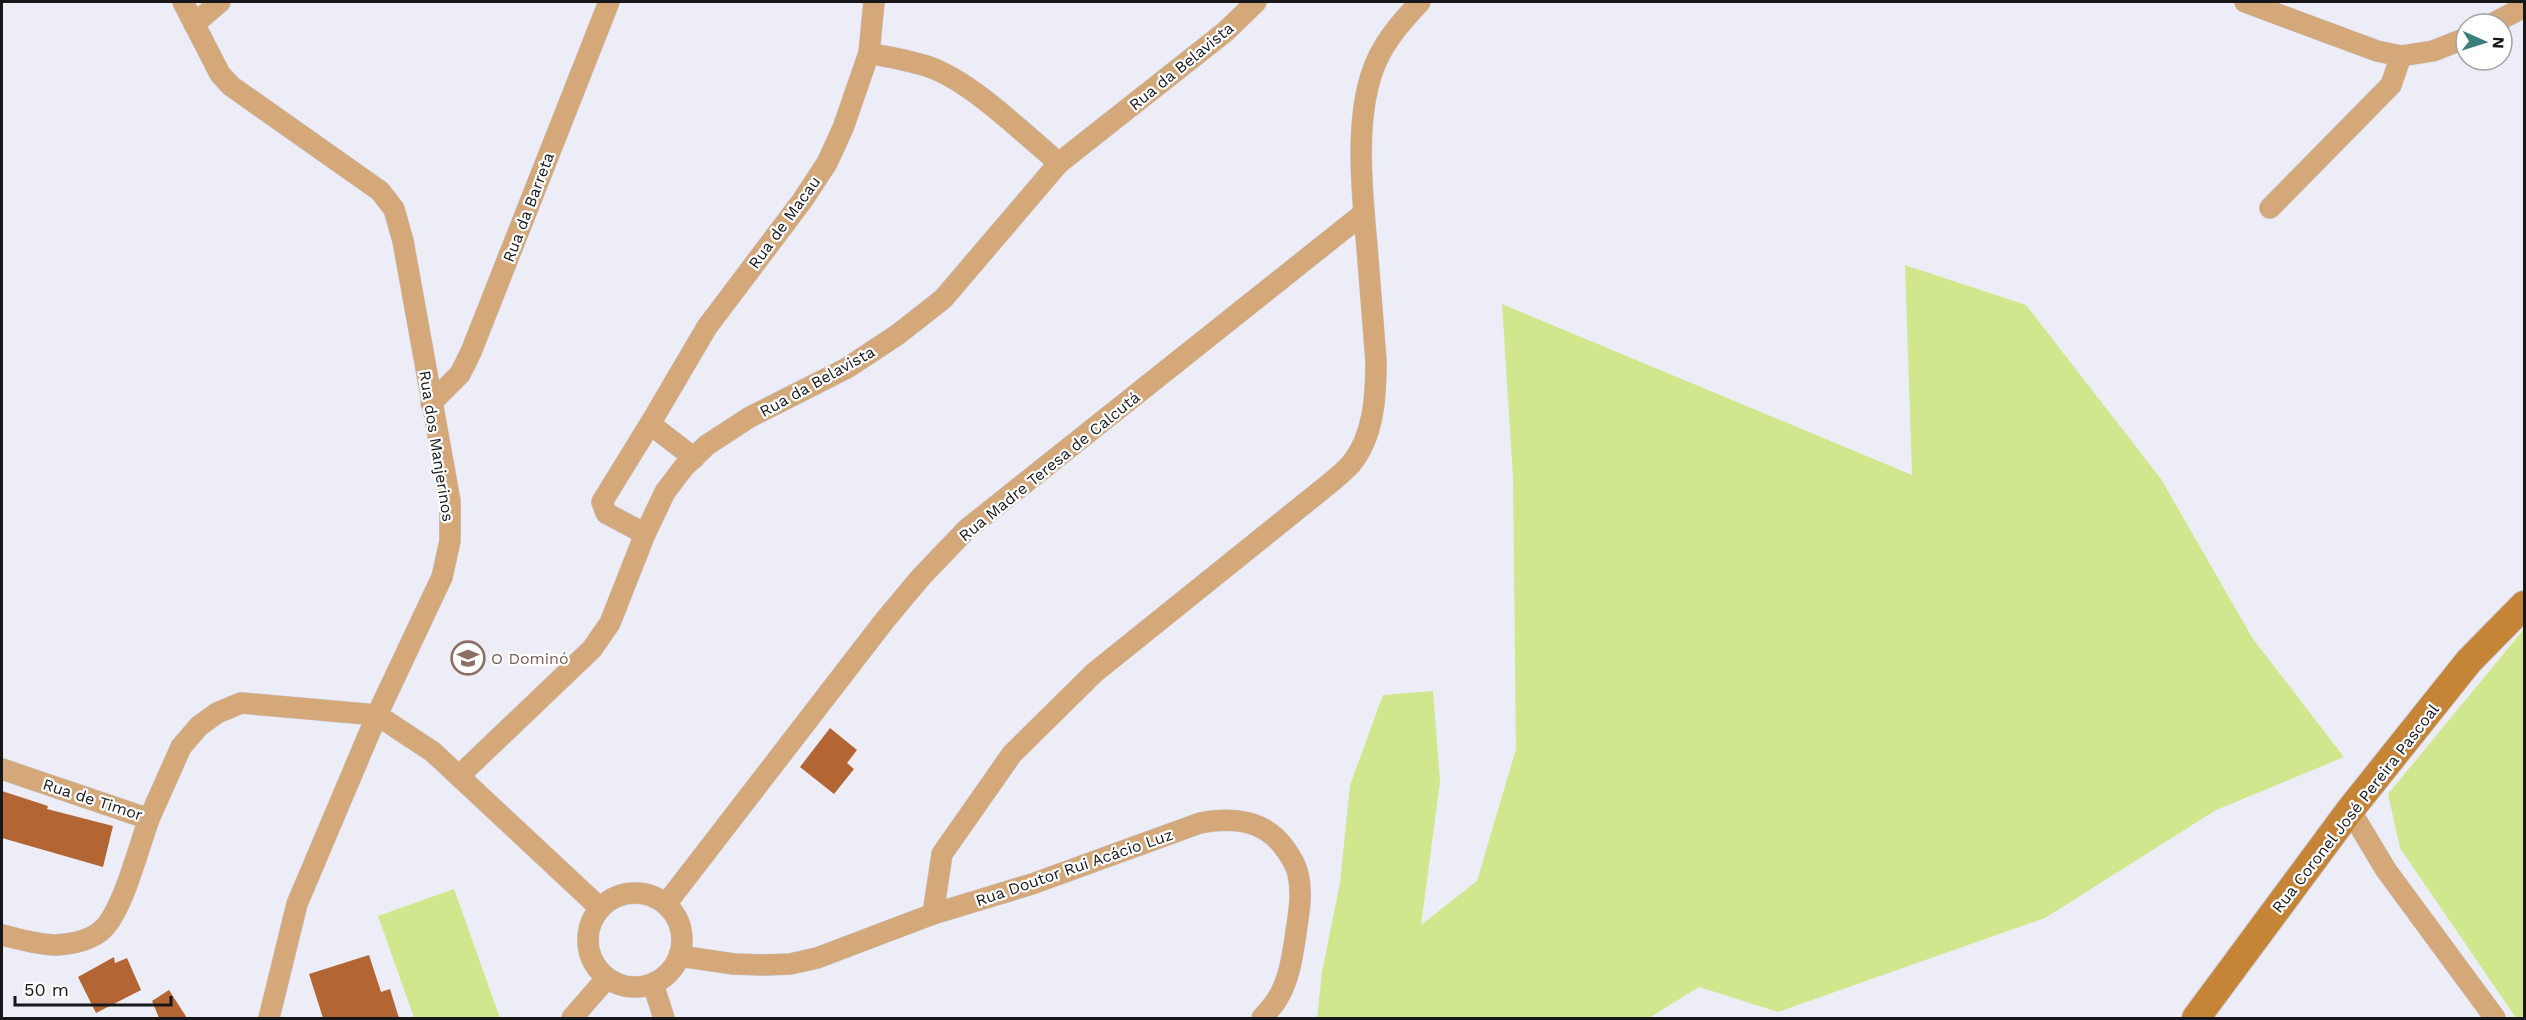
<svg xmlns="http://www.w3.org/2000/svg" width="2526" height="1020" font-family="'Work Sans',sans-serif">
<style>
.green{fill:#d0e78e}
.building{fill:#b36633}
.lines{fill:none;stroke-linecap:round;stroke-linejoin:round}
.street-casing{stroke:#cbcbd4;stroke-width:22}
.secondary-casing{stroke:#cbcbd4;stroke-width:30}
.street{stroke:#d5a87a;stroke-width:21}
.secondary{stroke:#c68437;stroke-width:28}
.labels{text-anchor:middle;stroke-width:4.5;stroke-linejoin:round;paint-order:stroke}
.street-label{font-size:16px;fill:#17171a;stroke:#fff}
.education-label{font-size:16px;fill:#785e54;stroke:#fff;text-anchor:start}
</style>
<rect width="100%" height="100%" fill="#ededf8"/>
<g class="green">
<path d="M1905 265 2026 305 2161 479 2253 639 2344 757 2216 810 2045 918 1778 1012 1699 987 1649 1018H1317L1322 972 1340 883 1350 785 1383 695 1433 691 1440 782 1421 925 1477 881 1516 749 1513 478 1502 304 1912 475Z"/>
<path d="M2524 629V1018H2516L2400 848 2388 794Z"/>
<path d="M454 889 500 1018H414L378 916Z"/>
</g>
<g class="building">
<path d="M830 728 857 750 847 763 854 769 834 794 800 767Z"/>
<path d="M2 791 48 806 47 809 113 826 103 867 2 838Z"/>
<path d="M369 955 381 992 390 989 399 1018H323L309 974Z"/>
<path d="M114 957 115 963 127 958 141 990 96 1013 78 977Z"/>
<path d="M169 990 187 1018H159L152 1001Z"/>
</g>
<g class="lines">
<g class="street-casing">
<g id="street">
<path d="M183 2 220 74 231 86 380 191 394 209 403 241 450 501V541L442 577 377 715 297 904 269 1018"/>
<path d="M2245 2 2377 51 2401 56 2433 51 2466 38"/>
<path d="M194 24 220 2"/>
<path d="M2492 24 2524 7"/>
<path d="M869 53C891 58 917 61 937 70 978 88 1024 134 1059 163"/>
<path d="M2270 208 2391 85 2401 56"/>
<path d="M431 403 460 374 471 352 609 2"/>
<path d="M694 458 650 424 707 327 802 201 827 163 843 128 869 53 874 2"/>
<path d="M645 534 606 513 602 502 650 424"/>
<path d="M2 769 149 819 181 747 199 726 217 713 241 703 377 715 433 752 600 908"/>
<path d="M459 776 592 649 610 623 645 534 665 492 684 467 707 445 750 417 847 368 897 335 943 299 1059 163 1225 32 1256 2"/>
<path d="M2350 810 2386 870 2495 1018"/>
<circle cx="635" cy="940" r="47"/>
<path d="M666 904 885 620 921 577 967 529 1364 213"/>
<path d="M933 914 942 854 1012 754 1094 673 1319 492C1330 483 1342 474 1351 464 1374 436 1376 396 1376 361 1373 323 1370 285 1367 247 1362 192 1353 112 1377 60 1387 38 1404 19 1420 2"/>
<path d="M2 935C19 939 38 945 56 945 71 944 92 940 103 929 123 910 139 846 149 819"/>
<path d="M679 956 734 964 763 965 790 964 817 958 933 914 1032 884 1200 823C1233 817 1265 819 1286 850 1291 857 1296 865 1298 874 1303 895 1298 918 1295 939 1292 958 1289 979 1279 996 1275 1004 1268 1011 1262 1018"/>
<path d="M653 984 664 1018"/>
<path d="M572 1018 607 978"/>
</g>
</g>
<g class="secondary-casing">
<path id="secondary" d="M2196 1018 2350 810 2469 661 2524 605"/>
</g>
<use href="#street" class="street"/>
<use href="#secondary" class="secondary"/>
</g>
<defs>
<g id="school-ring" transform="scale(1.725)"><circle r="9.5" fill="#fff" stroke="#8d6e63" stroke-width="1.5"/><path d="M0-5L7-2L0 1L-7-2ZM-4 1L0 2.5L4 1V4Q0 6-4 4Z" fill="#8d6e63"/></g>
</defs>
<g fill-rule="evenodd">
<use href="#school-ring" x="468" y="658"/>
</g>
<g class="labels">
<g class="street-label">
<text transform="translate(1181 66) rotate(-39)" y="6">Rua da Belavista</text>
<text transform="translate(528 207) rotate(-69)" y="6">Rua da Barreta</text>
<text transform="translate(784 222) rotate(-54)" y="6">Rua de Macau</text>
<text transform="translate(817 381) rotate(-29)" y="6">Rua da Belavista</text>
<text transform="translate(437 446) rotate(81)" y="6">Rua dos Manjerinos</text>
<text transform="translate(1049 466) rotate(-39)" y="6">Rua Madre Teresa de Calcutá</text>
<text transform="translate(93 799) rotate(18)" y="6">Rua de Timor</text>
<text transform="translate(2355 808) rotate(-52)" y="6">Rua Coronel José Pereira Pascoal</text>
<text transform="translate(1074 867) rotate(-19)" y="6">Rua Doutor Rui Acácio Luz</text>
</g>
<g class="education-label">
<text x="491" y="664">O Dominó</text>
</g>
</g>
<rect width="2526" height="1020" fill="none" stroke="#17171a" stroke-width="6"/>
<g transform="translate(2484 42) rotate(93)"><circle r="28" fill="#ffffff" stroke="#a2a2a3" stroke-width="1.5"/>
<path d="M0-4.5L10 22L0 15L-10 22Z" fill="#387f79"/>
<text y="-9" font-size="16" font-weight="bold" text-anchor="middle" fill="#17171a">N</text>
</g>
<path d="M15 996v9h156v-9" fill="none" stroke="#17171a" stroke-width="3"/>
<text x="24" y="996" font-size="18" fill="#17171a" stroke="#ffffff" stroke-width="4.5" paint-order="stroke">50 m</text>
</svg>
